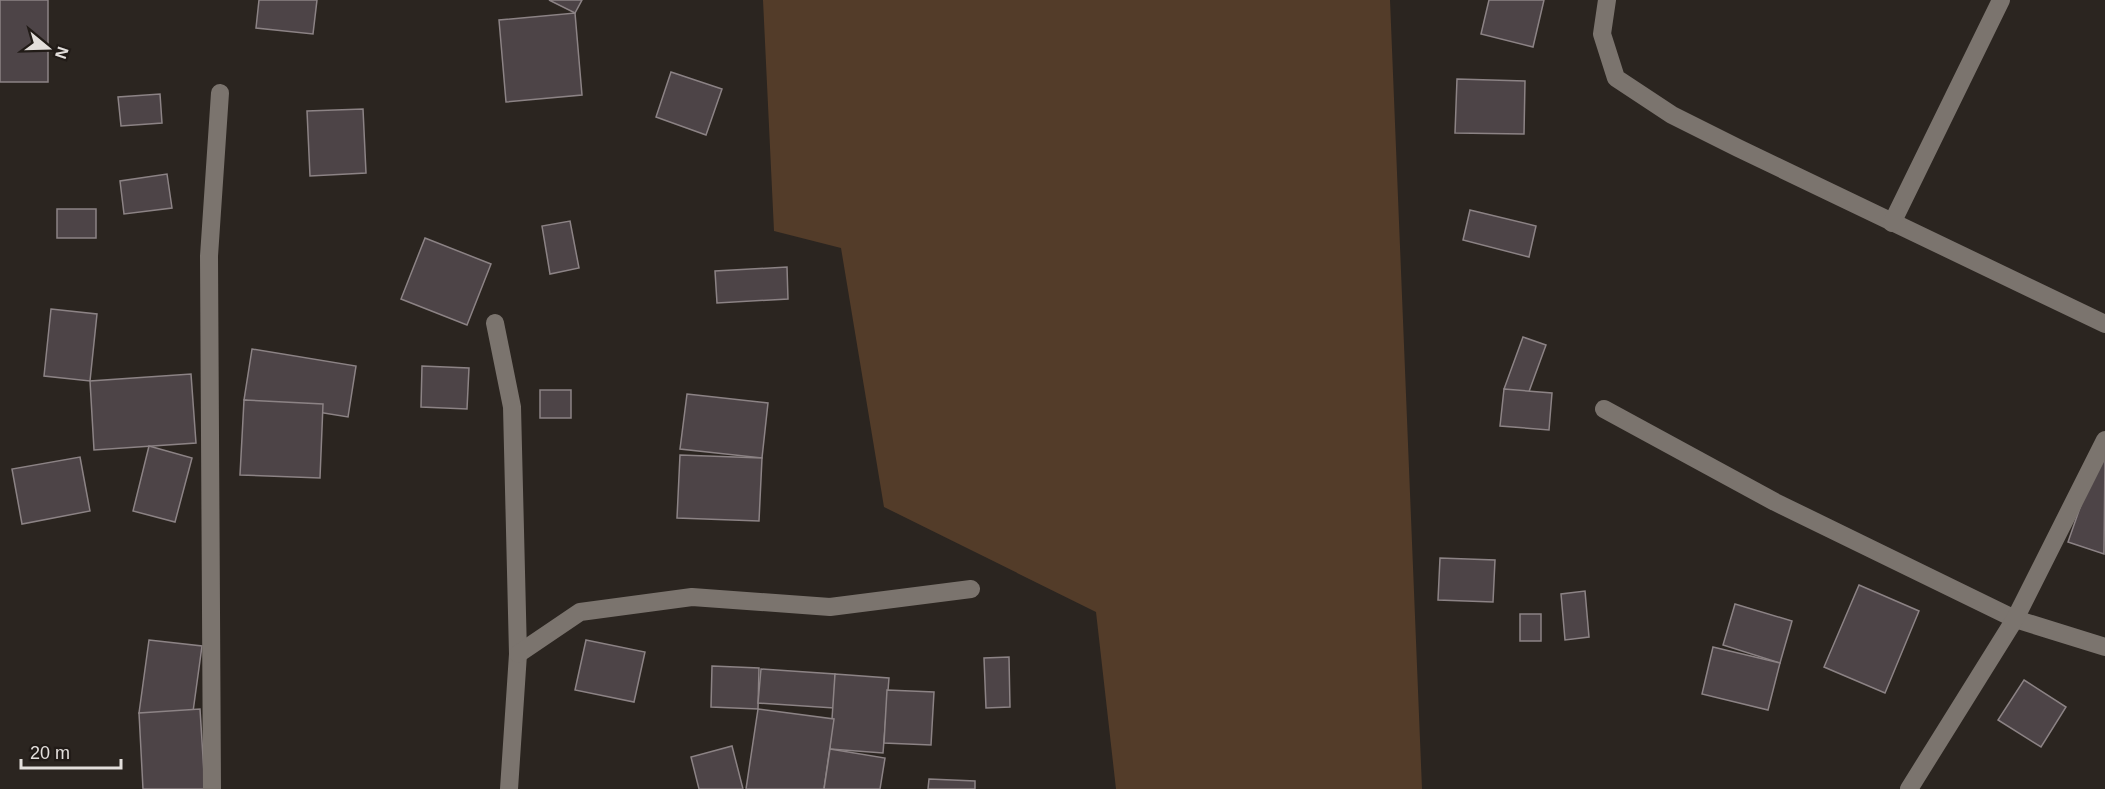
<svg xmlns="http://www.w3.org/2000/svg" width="2105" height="789" font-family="Arial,sans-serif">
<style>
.green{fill:#533c29}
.building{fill:#4d4447;stroke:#8c8385;stroke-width:1.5}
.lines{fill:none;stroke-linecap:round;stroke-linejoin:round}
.minor{stroke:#7b746e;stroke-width:18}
</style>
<rect width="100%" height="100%" fill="#2b2520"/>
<path class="green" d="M763 0H1390L1422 789H1116L1096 612 884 507 841 248 774 231Z"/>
<g class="building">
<rect x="0" y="0" width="48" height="82"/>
<path d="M259 0H317L313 34 256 28Z"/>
<path d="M549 0H582L575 13Z"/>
<path d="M1489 0H1544L1533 47 1481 34Z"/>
<path d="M575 13 582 95 506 102 499 20Z"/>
<path d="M671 72 722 89 706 135 656 117Z"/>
<path d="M1457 79 1525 81 1524 134 1455 133Z"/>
<path d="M160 94 162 123 121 126 118 97Z"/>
<path d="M363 109 366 173 310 176 307 111Z"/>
<path d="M167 174 172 208 124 214 120 181Z"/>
<rect x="57" y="209" width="39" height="29"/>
<path d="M1470 210 1536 226 1529 257 1463 240Z"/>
<path d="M570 221 579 268 550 274 542 226Z"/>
<path d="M425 238 491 264 467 325 401 299Z"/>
<path d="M787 267 788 299 717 303 715 271Z"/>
<path d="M51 309 97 314 90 381 44 376Z"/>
<path d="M1523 337 1546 345 1527 397 1504 389Z"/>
<path d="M252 349 356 366 348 417 244 400Z"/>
<path d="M422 366 469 368 467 409 421 407Z"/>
<path d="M191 374 196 443 94 450 90 381Z"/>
<path d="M1504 389 1552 393 1549 430 1500 426Z"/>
<rect x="540" y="390" width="31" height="28"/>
<path d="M687 394 768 403 762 458 680 449Z"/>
<path d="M244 400 323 404 320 478 240 475Z"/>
<path d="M149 446 192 458 175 522 133 511Z"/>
<path d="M680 455 762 458 759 521 677 518Z"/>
<path d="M2098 456 2105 458 2104 554 2068 542Z"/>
<path d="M80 457 90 511 22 524 12 469Z"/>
<path d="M1440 558 1495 560 1493 602 1438 600Z"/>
<path d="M1859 585 1919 611 1885 693 1824 667Z"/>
<path d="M1585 591 1589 637 1565 640 1561 594Z"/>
<path d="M1735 604 1792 621 1780 663 1723 645Z"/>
<rect x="1520" y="614" width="21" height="27"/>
<path d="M149 640 202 646 192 719 139 713Z"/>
<path d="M586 640 645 652 634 702 575 690Z"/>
<path d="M1713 647 1780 663 1768 710 1702 694Z"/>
<path d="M1009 657 1010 707 986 708 984 658Z"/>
<path d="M712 666 759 668 758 709 711 707Z"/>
<path d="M761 669 835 674 834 708 758 703Z"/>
<path d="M835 674 889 678 883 753 830 749Z"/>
<path d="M2024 680 2066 707 2041 747 1998 720Z"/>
<path d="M887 690 934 692 931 745 884 743Z"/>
<path d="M200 709 205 789H143L139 713Z"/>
<path d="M758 709 834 719 824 789H746Z"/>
<path d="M732 746 743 789H699L691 757Z"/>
<path d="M830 749 885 758 880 789H824Z"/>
<path d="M929 779 975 781V789H928Z"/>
</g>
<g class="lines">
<g class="minor">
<path d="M1607 0 1602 34 1616 78 1672 115 1738 148 2105 324"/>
<path d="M1892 223 2001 0"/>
<path d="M495 323 512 407 518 654 509 789"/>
<path d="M1604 409 1775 502 2015 619 2105 647"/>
<path d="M518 654 580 612 692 597 830 607 971 589"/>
<path d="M212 789 209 256 220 93"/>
<path d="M1909 789 2015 619 2105 440"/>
</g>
</g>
<g transform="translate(48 48) rotate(109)" stroke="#211b17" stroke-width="4.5" paint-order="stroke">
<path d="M0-4.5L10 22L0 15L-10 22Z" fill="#e3dfdc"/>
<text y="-9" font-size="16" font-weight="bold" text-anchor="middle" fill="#e3dfdc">N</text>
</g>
<path d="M21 759v9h100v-9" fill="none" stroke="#e3dfdc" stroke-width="3"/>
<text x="30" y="759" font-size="18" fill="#e3dfdc" stroke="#211b17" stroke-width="4.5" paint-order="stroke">20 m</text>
</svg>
